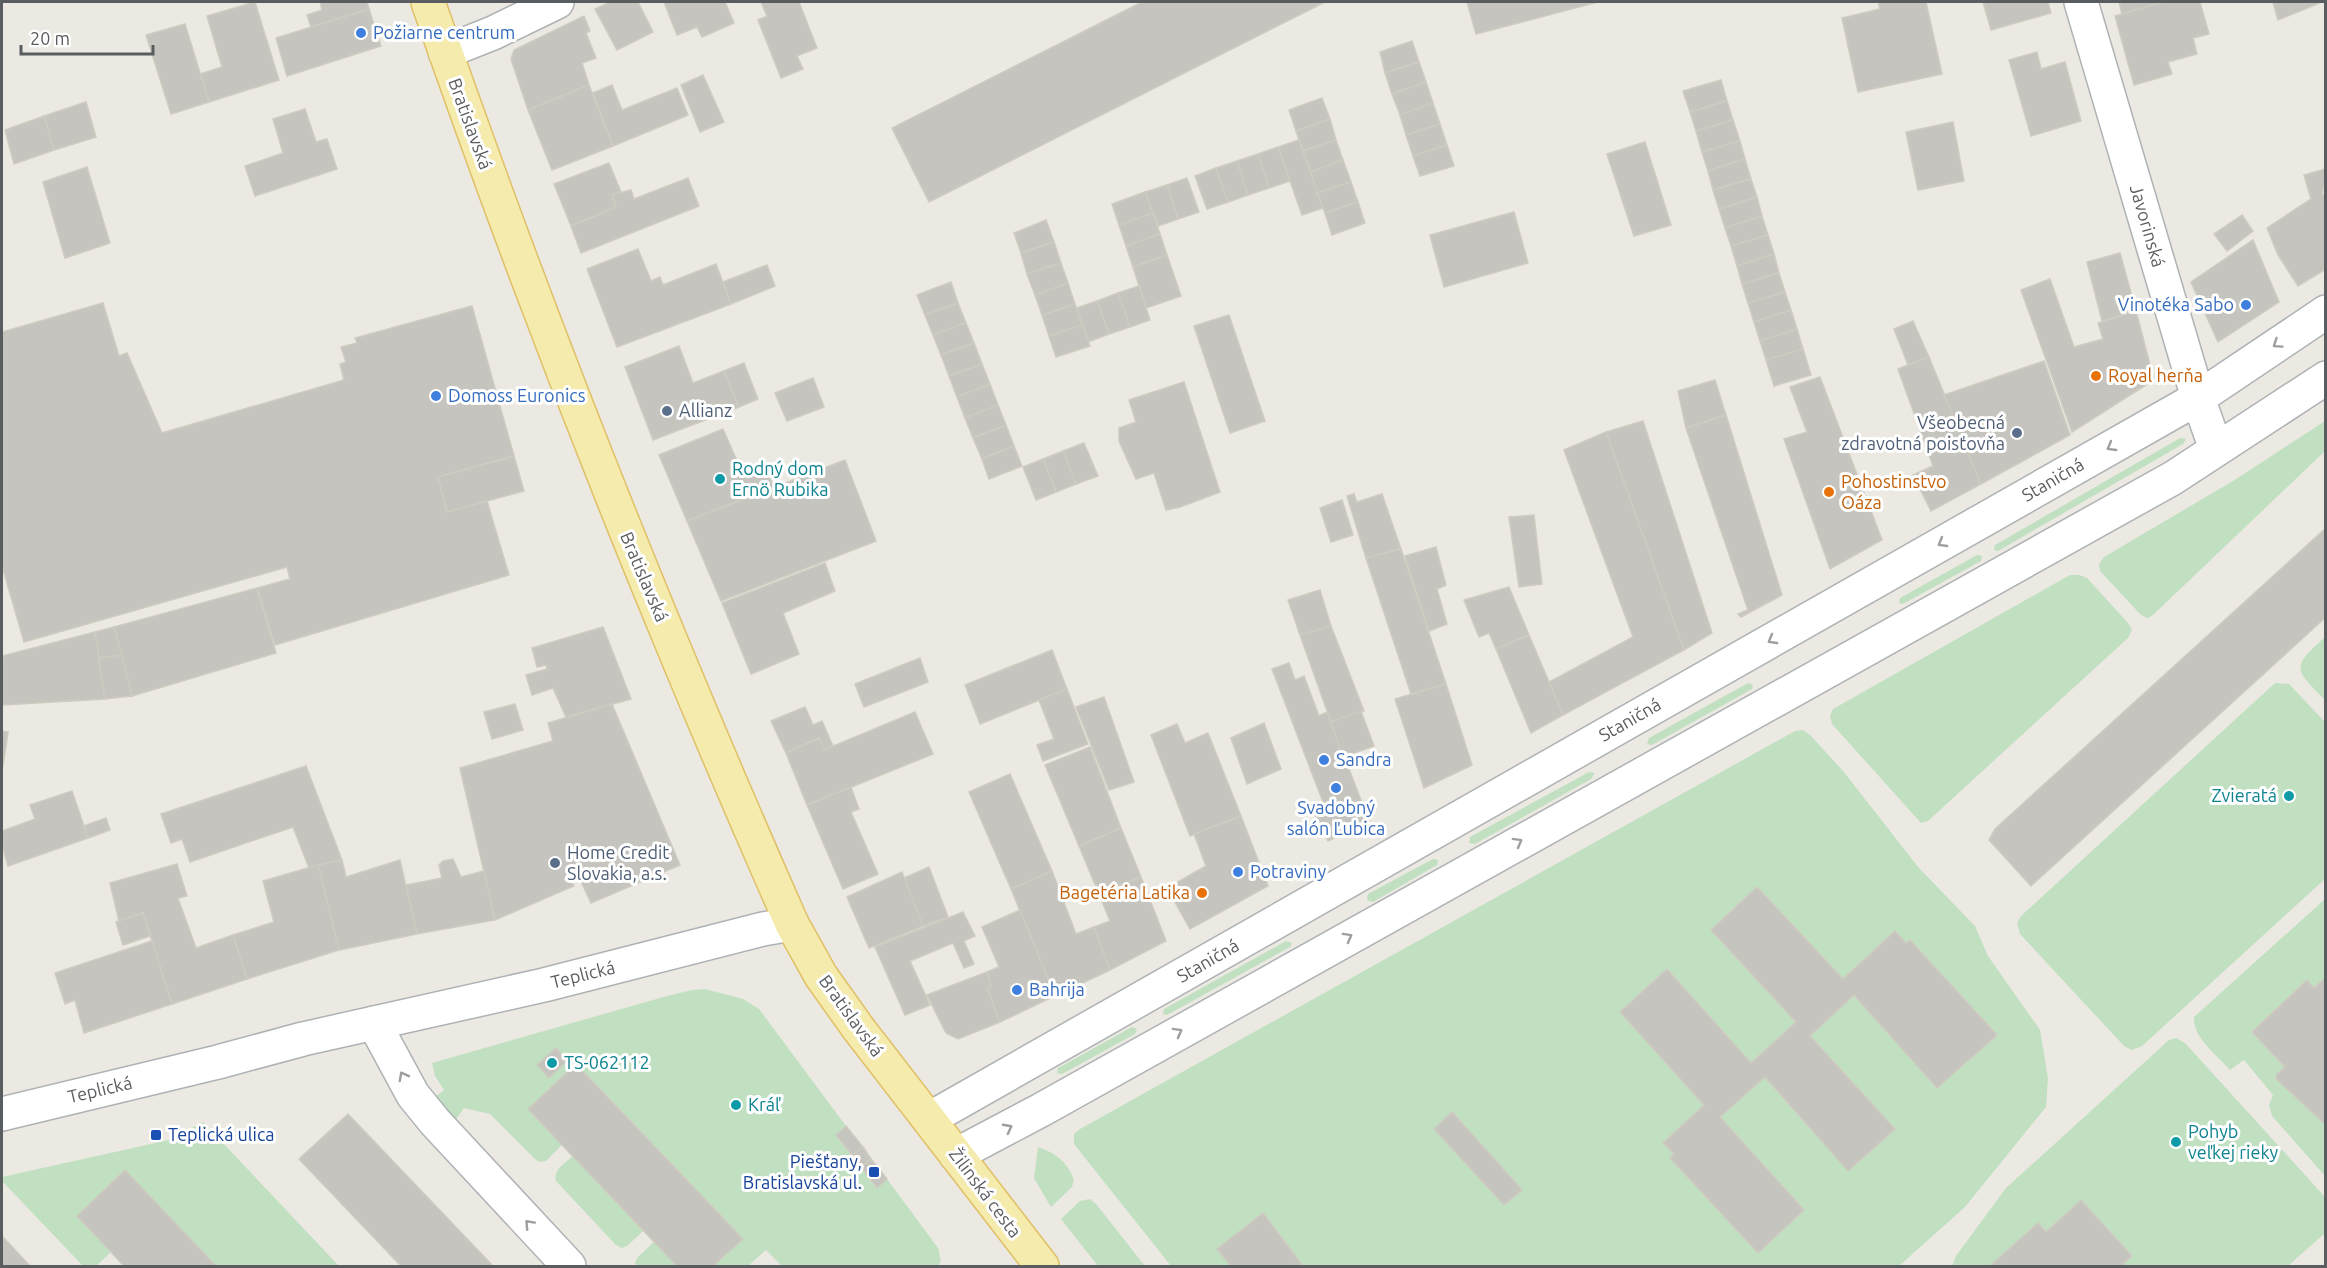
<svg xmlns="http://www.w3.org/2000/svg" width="2327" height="1268" font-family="Ubuntu,sans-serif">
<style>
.green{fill:#c0e0c1}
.building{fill:#c6c4be;stroke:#cfcbc1;stroke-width:1.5}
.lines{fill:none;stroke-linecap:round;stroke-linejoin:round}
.street-casing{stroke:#afb2b5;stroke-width:36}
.primary-casing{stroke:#e0c066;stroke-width:36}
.street{stroke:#fff;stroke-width:33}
.primary{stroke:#f5ebad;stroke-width:33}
.oneway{stroke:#9c9ea0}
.shop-dot{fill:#3f7fe0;stroke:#fff;stroke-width:2}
.food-dot{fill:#e8710a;stroke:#fff;stroke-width:2}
.service-dot{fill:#5c6f8a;stroke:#fff;stroke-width:2}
.culture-dot{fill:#0f9aa8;stroke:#fff;stroke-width:2}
.transit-dot{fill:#1a4fb4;stroke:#fff;stroke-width:2}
.labels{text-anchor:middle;stroke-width:6;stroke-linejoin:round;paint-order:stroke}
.shop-label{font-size:18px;fill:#366cbe;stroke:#fff;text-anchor:start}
.street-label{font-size:18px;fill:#5a5d60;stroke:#fff}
.food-label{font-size:18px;fill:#c56008;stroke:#fff;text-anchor:start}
.service-label{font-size:18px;fill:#4e5e75;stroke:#fff;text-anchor:start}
.culture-label{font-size:18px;fill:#0d838f;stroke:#fff;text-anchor:start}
.transit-label{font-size:18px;fill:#164399;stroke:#fff;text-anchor:start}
</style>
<rect width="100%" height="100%" fill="#ebe9e2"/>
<g class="green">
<path d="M2325 421V451L2153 615 2148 618 2141 615 2100 571 2099 564 2104 557 2233 481Z"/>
<path d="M2180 438 2186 439 2183 444 1998 551 1994 550 1995 545Z"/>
<path d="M1977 555 1982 556 1981 561 1903 604 1899 603 1900 598Z"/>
<path d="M2070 575H2079L2087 578 2129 624 2132 630 2128 638 1928 821 1921 823 1832 724 1830 716 1833 709Z"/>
<path d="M2325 637V700C2294 668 2291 668 2325 637Z"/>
<path d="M1748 683 1753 685 1752 689 1652 745 1647 744 1649 738Z"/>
<path d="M2275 683 2289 684 2325 722V879L2142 1046 2132 1050 2124 1046 2020 934 2017 923 2021 916Z"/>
<path d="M1803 730 1811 736 1843 771 1919 868 1975 926 1988 956 2040 1030 2048 1078 2046 1107 1965 1207 1899 1266H1171L1074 1144V1134L1080 1129 1795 731Z"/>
<path d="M1589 772 1595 773 1591 779 1475 844 1469 843 1470 837Z"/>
<path d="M1433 859 1438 860 1437 865 1373 902 1367 900 1368 894Z"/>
<path d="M2325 899V1176L2272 1116 2269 1105 2273 1095 2244 1060 2230 1070C2217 1055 2192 1037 2194 1017Z"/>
<path d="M1286 941 1292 943 1290 947 1167 1015 1163 1014 1164 1009Z"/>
<path d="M705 989 743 999 759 1009 846 1126 836 1135 876 1188 887 1179 938 1248 941 1261 938 1266H782L766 1250 748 1266H713L743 1239 577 1064 528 1109 562 1145 546 1161 539 1162 534 1158 490 1114 464 1108 455 1121 434 1098 444 1090 435 1076 432 1063 667 996 692 990Z"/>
<path d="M1132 1027 1137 1029 1135 1034 1062 1074 1057 1073 1058 1068Z"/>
<path d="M2176 1038 2185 1043 2325 1197V1233L2288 1266H2126L2123 1264 2131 1256 2046 1232 2038 1223 1990 1266H1952L1956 1256 2006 1188 2169 1040Z"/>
<path d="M203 1122 339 1266H216L125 1171 77 1216 111 1252 96 1266H83L2 1181V1177L169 1140Z"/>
<path d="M1038 1147C1055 1152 1068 1163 1074 1180L1072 1187 1051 1207 1034 1178Z"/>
<path d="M573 1156 643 1231 627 1246 622 1248 616 1245 556 1181C553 1170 565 1163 573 1156Z"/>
<path d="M1090 1199 1096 1204 1145 1266H1098L1061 1219 1080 1201Z"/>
<path d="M654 1242 677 1266H637L635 1263 638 1257Z"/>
</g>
<g class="building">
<path d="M255 2 279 80 209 102 200 74 222 67 207 16Z"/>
<path d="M320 2H367L369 9 311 27 307 15 322 10Z"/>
<path d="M610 2H638L653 32 617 50 595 9Z"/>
<path d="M664 2H725L734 23 702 37 697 27 677 35Z"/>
<path d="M761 2H799L817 48 797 56 803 69 781 78 758 20 767 16Z"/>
<path d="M1142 2H1325L929 202 892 128Z"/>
<path d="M1467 2H1598L1476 34Z"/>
<path d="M1878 2H1926L1942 74 1858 92 1842 18 1880 9Z"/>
<path d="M1983 2H2048L2051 13 1991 30Z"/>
<path d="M2119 2H2164L2122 14Z"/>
<path d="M2164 2H2200L2209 34 2193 38 2197 54 2168 62 2172 74 2134 85 2115 16Z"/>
<path d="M2273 2H2322L2278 20Z"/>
<path d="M369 9 381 46 287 76 276 38Z"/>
<path d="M584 16 590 31 586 33 596 58 582 63 589 85 528 110 511 59 514 50Z"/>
<path d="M185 24 209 102 171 114 146 35Z"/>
<path d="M1412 41 1419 62 1385 73 1380 52Z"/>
<path d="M2037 52 2041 69 2065 62 2081 121 2031 136 2009 60Z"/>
<path d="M1419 62 1426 82 1392 94 1385 73Z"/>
<path d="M703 75 724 122 700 132 681 85Z"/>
<path d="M1721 80 1727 101 1690 112 1683 91Z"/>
<path d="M1426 82 1433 103 1400 115 1392 94Z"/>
<path d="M589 85 613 146 552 170 528 110Z"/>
<path d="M612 85 622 110 677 88 688 115 613 146 593 93Z"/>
<path d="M1322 98 1330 119 1296 131 1289 110Z"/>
<path d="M1727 101 1733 120 1696 131 1690 112Z"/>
<path d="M86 102 96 137 54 150 44 116Z"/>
<path d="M1433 103 1440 124 1406 135 1400 115Z"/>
<path d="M305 109 316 142 327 139 337 169 255 196 245 166 283 153 273 119Z"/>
<path d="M44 116 54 150 14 164 5 130Z"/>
<path d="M1330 119 1336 140 1303 151 1296 131Z"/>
<path d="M1733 120 1740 141 1702 152 1696 131Z"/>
<path d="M1953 122 1964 181 1918 190 1906 132Z"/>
<path d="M1440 124 1447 145 1413 156 1406 135Z"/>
<path d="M1299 140 1323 208 1302 215 1278 147Z"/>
<path d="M1336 140 1343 160 1311 172 1303 151Z"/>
<path d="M1740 141 1745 159 1708 171 1702 152Z"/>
<path d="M1645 142 1671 225 1634 236 1607 154Z"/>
<path d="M1447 145 1454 166 1420 176 1413 156Z"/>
<path d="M1278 147 1290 181 1269 188 1258 154Z"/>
<path d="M1258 154 1269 188 1248 195 1237 161Z"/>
<path d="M1745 159 1751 179 1713 190 1708 171Z"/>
<path d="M1343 160 1351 182 1317 193 1311 172Z"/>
<path d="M1237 161 1248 195 1228 202 1216 168Z"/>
<path d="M609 163 621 192 612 195 616 207 571 226 554 184Z"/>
<path d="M87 167 110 243 65 258 43 182Z"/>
<path d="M1216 168 1228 202 1207 209 1195 176Z"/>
<path d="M2325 169V182L2322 193 2326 198V269L2298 286 2278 255 2267 228 2311 199 2304 175Z"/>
<path d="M688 178 699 206 581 253 571 226 616 207 612 195 631 190 634 199Z"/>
<path d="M1187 178 1199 212 1178 219 1167 185Z"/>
<path d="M1751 179 1757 197 1719 209 1713 190Z"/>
<path d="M1351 182 1358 202 1325 213 1317 193Z"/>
<path d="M1167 185 1178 219 1158 226 1145 192Z"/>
<path d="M1145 192 1153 213 1119 225 1112 204Z"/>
<path d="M1757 197 1762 216 1725 228 1719 209Z"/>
<path d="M1358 202 1365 223 1332 235 1325 213Z"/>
<path d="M1514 212 1528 263 1444 287 1430 235Z"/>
<path d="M1153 213 1160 234 1126 246 1119 225Z"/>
<path d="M2242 215 2253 231 2227 251 2214 234Z"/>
<path d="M1762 216 1768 235 1731 246 1725 228Z"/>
<path d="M1046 220 1054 242 1021 253 1014 233Z"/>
<path d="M1160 234 1167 255 1133 267 1126 246Z"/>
<path d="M1768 235 1774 254 1737 266 1731 246Z"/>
<path d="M2253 240 2279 302 2218 342 2191 282Z"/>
<path d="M1054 242 1061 263 1027 274 1021 253Z"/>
<path d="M638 249 651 281 660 277 663 285 716 264 731 304 617 347 587 269Z"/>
<path d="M2120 253 2136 311 2102 321 2087 262Z"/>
<path d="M1774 254 1779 273 1742 284 1737 266Z"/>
<path d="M1167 255 1181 296 1146 308 1133 267Z"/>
<path d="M1061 263 1068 283 1035 295 1027 274Z"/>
<path d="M767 265 775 286 731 304 723 282Z"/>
<path d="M1779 273 1785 292 1748 303 1742 284Z"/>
<path d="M2050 279 2074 347 2103 339 2098 323 2136 311 2154 380 2072 432 2021 290Z"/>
<path d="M951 282 958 303 925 315 917 295Z"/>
<path d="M1068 283 1075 304 1042 315 1035 295Z"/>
<path d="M1139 286 1150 320 1130 327 1118 293Z"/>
<path d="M1785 292 1791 310 1754 322 1748 303Z"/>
<path d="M1118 293 1130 327 1109 334 1097 301Z"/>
<path d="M1097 301 1109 334 1088 342 1077 308Z"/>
<path d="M103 303 119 356 127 353 162 433 344 380 340 364 346 362 341 347 357 343 355 338 472 306 514 456 438 477 447 512 487 501 509 575 275 645 257 588 290 579 287 567 24 642 2 566V332Z"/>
<path d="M958 303 966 323 933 335 925 315Z"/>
<path d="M1075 304 1082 325 1049 336 1042 315Z"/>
<path d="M1791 310 1797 329 1760 341 1754 322Z"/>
<path d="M1229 315 1265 421 1230 433 1194 326Z"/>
<path d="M1913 321 1929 357 1908 365 1894 329Z"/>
<path d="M966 323 974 343 941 355 933 335Z"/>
<path d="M1082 325 1090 346 1056 357 1049 336Z"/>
<path d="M1797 329 1803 349 1766 360 1760 341Z"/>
<path d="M974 343 982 364 949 376 941 355Z"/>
<path d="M679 346 693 383 724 371 739 407 653 440 625 367Z"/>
<path d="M1803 349 1811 375 1774 386 1766 360Z"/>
<path d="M1929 357 1981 484 1931 511 1913 475 1933 466 1898 369Z"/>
<path d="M2044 361 2070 435 1981 484 1944 395Z"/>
<path d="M744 363 758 399 739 407 724 371Z"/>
<path d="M982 364 990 384 957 397 949 376Z"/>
<path d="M1820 377 1882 540 1830 569 1784 439 1807 432 1790 387Z"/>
<path d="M813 378 824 407 787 421 775 393Z"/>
<path d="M1715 380 1726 415 1686 428 1678 391Z"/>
<path d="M1184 382 1220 492 1180 507 1166 510 1154 473 1136 479 1119 441V428L1136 422 1129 400Z"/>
<path d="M990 384 998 405 965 418 957 397Z"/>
<path d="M998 405 1006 425 973 438 965 418Z"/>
<path d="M1726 415 1782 595 1741 617 1738 614 1748 610 1686 428Z"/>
<path d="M1643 421 1712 633 1684 650 1606 432Z"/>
<path d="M1006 425 1014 446 982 459 973 438Z"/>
<path d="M723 429 741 470 763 462 774 487 687 521 659 455Z"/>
<path d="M1606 432 1684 650 1563 715 1549 682 1633 637 1564 450Z"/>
<path d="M1084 443 1098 476 1076 484 1063 451Z"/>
<path d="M1014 446 1022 466 989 479 982 459Z"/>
<path d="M1063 451 1076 484 1056 492 1043 459Z"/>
<path d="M514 456 524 491 447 512 438 477Z"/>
<path d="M1043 459 1056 492 1036 500 1023 467Z"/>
<path d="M845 460 876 541 721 601 687 521Z"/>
<path d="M1354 494 1357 502 1382 494 1401 549 1366 558 1347 496Z"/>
<path d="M1342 500 1353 535 1331 542 1320 508Z"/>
<path d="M1534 515 1542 584 1519 587 1509 517Z"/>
<path d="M2326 528V617L2031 886 1989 840 1995 829Z"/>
<path d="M1436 547 1446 585 1437 589 1447 624 1429 631 1405 556Z"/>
<path d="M1401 549 1446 684 1411 694 1366 558Z"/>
<path d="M825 563 835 591 783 613 799 654 751 674 722 603Z"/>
<path d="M1509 587 1529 635 1496 649 1489 633 1479 637 1464 600Z"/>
<path d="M257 588 276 653 132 696 114 627Z"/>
<path d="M1320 590 1331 626 1300 635 1288 600Z"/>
<path d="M1331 626 1364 711 1331 722 1300 635Z"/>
<path d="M114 627 122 655 99 658 95 632Z"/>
<path d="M603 627 631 699 566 717 553 688 532 695 526 675 547 669 546 665 537 667 532 648Z"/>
<path d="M95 632 105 699 2 705V656Z"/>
<path d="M1529 635 1563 715 1531 733 1496 649Z"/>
<path d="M1052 650 1067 689 980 724 965 685Z"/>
<path d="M122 655 132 696 105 699 99 658Z"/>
<path d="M920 658 928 682 864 707 855 684Z"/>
<path d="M1289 663 1295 680 1304 676 1319 716 1327 712 1369 821 1328 841 1311 807 1323 802 1272 669Z"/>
<path d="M1446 684 1472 765 1424 788 1395 699Z"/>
<path d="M1067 689 1088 744 1043 761 1037 745 1054 739 1039 700Z"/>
<path d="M1104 697 1134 782 1109 790 1076 707Z"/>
<path d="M515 704 523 730 492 739 484 712Z"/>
<path d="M612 704 680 865 591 903 579 877 571 880 574 886 495 920 460 768 553 741 548 723Z"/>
<path d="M805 707 813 725 822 721 833 746 824 750 819 738 786 753 771 721Z"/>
<path d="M1361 711 1374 746 1343 757 1331 722Z"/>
<path d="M915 712 933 754 807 805 786 753 819 738 824 750Z"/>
<path d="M1264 723 1281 769 1247 784 1231 738Z"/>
<path d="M1177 724 1185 743 1208 733 1241 816 1190 836 1151 735Z"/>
<path d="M2 731 8 732 3 766H2Z"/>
<path d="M1090 747 1121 828 1079 846 1045 765Z"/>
<path d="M306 766 342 860 309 868 293 827 190 862 182 839 171 843 161 814Z"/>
<path d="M1010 774 1052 871 1011 889 969 792Z"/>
<path d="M851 787 859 809 851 812 878 874 843 889 807 805Z"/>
<path d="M72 791 88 838 8 866 2 845V831L35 819 30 805Z"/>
<path d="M1241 816 1268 886 1190 929 1167 888 1206 866 1194 834Z"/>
<path d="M106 818 110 830 88 838 84 826Z"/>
<path d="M1121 828 1141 877 1099 894 1079 846Z"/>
<path d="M453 859 461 877 484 871 495 920 417 934 406 885 442 878 439 865 443 861Z"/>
<path d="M342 860 346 877 400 860 417 934 339 950 318 865Z"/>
<path d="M177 864 187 896 178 898 196 948 233 935 247 979 172 1004 143 913 119 921 110 883Z"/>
<path d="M318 865 339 950 247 979 233 935 274 922 263 881Z"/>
<path d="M929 867 948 917 923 926 904 878Z"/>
<path d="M1052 871 1076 934 1094 927 1110 970 1055 996 1011 889Z"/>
<path d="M902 872 923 926 869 948 847 897Z"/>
<path d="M1141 877 1166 941 1110 970 1094 927 1110 921 1099 894Z"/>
<path d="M1757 887 1843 979 1895 931 1906 943 1910 940 1997 1035 1937 1088 1854 995 1810 1036 1895 1129 1848 1171 1765 1077 1720 1117 1804 1210 1758 1253 1670 1158 1674 1154 1663 1143 1704 1105 1620 1012 1667 969 1751 1063 1796 1022 1711 930Z"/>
<path d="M1020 910 1055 996 1000 1022 987 988 991 986 987 972 999 967 982 927Z"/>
<path d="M963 912 975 936 964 941 974 964 964 968 953 943 910 961 930 1005 905 1015 875 947Z"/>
<path d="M143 913 150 936 123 945 116 922Z"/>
<path d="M152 941 172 1004 84 1033 75 1000 65 1004 55 973Z"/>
<path d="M987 972 991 986 987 988 1000 1022 958 1039 946 1033 927 995Z"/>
<path d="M2326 977V1125L2276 1079V1075L2285 1067 2252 1032 2307 980 2314 988Z"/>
<path d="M556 1048 567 1061 549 1078 537 1065Z"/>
<path d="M576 1064 743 1239 713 1266H677L528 1109Z"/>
<path d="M1452 1112 1522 1190 1504 1205 1434 1129Z"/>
<path d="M348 1114 493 1266H401L299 1159Z"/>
<path d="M846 1126 863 1147 852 1155 836 1135Z"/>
<path d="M863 1147 871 1159 861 1167 852 1155Z"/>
<path d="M871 1159 887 1179 877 1188 861 1167Z"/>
<path d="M125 1170 216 1266H124L111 1252 77 1216Z"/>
<path d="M2081 1200 2132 1256 2123 1264 2126 1266H1990L2038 1223 2046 1232Z"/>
<path d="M1263 1213 1303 1266H1231L1217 1249Z"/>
<path d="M2 1236 30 1266H2Z"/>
</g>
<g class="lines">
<g class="street-casing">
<g id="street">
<path d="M2081 2 2198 398 2216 449"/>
<path d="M445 52 493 33 557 2"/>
<path d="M374 1023 413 1095 435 1122 569 1266"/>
<path d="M2 1114 218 1062 303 1039 544 985 763 929 792 924"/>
<path d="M929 1119 2198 398 2326 312"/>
<path d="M956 1155 1041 1110 2173 478 2326 378"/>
</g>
</g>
<g class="primary-casing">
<path id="primary" d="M428 2C536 314 658 621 792 924L821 976 858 1028 1042 1266"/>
</g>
<use href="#street" class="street"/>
<use href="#primary" class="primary"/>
</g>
<defs><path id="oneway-chevron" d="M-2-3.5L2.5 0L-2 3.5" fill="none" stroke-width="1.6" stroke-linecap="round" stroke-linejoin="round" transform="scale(1.5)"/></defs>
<g class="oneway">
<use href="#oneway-chevron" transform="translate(2277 344) rotate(146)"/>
<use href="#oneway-chevron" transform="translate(2111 447) rotate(150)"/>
<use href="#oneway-chevron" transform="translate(1942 543) rotate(150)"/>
<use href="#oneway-chevron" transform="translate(1772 640) rotate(150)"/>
<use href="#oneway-chevron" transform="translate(1518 842) rotate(-29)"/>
<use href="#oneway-chevron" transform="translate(1348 937) rotate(-29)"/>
<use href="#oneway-chevron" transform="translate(1178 1032) rotate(-29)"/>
<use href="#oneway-chevron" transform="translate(403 1076) rotate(-118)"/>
<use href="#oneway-chevron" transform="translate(1008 1128) rotate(-28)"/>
<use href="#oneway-chevron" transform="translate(529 1224) rotate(-133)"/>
</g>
<g class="shop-dot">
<circle cx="361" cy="33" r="6"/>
<circle cx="2246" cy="305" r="6"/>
<circle cx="436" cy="396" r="6"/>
<circle cx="1324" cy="760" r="6"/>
<circle cx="1336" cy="788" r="6"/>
<circle cx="1238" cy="872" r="6"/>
<circle cx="1017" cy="990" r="6"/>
</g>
<g class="food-dot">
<circle cx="2096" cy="376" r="6"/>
<circle cx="1829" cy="492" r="6"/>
<circle cx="1202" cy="893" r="6"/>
</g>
<g class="service-dot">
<circle cx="667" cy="411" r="6"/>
<circle cx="2017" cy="433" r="6"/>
<circle cx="555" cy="863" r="6"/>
</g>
<g class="culture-dot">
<circle cx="720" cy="479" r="6"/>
<circle cx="2289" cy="796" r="6"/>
<circle cx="552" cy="1063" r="6"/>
<circle cx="736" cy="1105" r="6"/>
<circle cx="2176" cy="1142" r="6"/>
</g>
<g class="transit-dot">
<rect x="150" y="1129" width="12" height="12" rx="3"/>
<rect x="868" y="1166" width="12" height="12" rx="3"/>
</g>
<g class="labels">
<g class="shop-label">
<text x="373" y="39">Požiarne centrum</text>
<text x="2234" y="311" text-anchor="end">Vinotéka Sabo</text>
<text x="448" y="402">Domoss Euronics</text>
<text x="1336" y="766">Sandra</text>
<text x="1336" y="814" text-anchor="middle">Svadobný<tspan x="1336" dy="21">salón Ľubica</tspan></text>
<text x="1250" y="878">Potraviny</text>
<text x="1029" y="996">Bahrija</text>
</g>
<g class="street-label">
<text transform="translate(470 124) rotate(70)" y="6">Bratislavská</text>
<text transform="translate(2147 226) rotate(74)" y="6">Javorinská</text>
<text transform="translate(2053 480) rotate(-30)" y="6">Staničná</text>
<text transform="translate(644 577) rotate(67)" y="6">Bratislavská</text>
<text transform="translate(1630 720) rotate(-30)" y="6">Staničná</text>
<text transform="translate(1208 961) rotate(-30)" y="6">Staničná</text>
<text transform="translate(583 975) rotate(-14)" y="6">Teplická</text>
<text transform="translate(851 1016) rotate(54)" y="6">Bratislavská</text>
<text transform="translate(100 1090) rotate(-13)" y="6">Teplická</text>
<text transform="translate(985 1193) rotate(53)" y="6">Žilinská cesta</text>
</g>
<g class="food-label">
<text x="2108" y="382">Royal herňa</text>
<text x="1841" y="488">Pohostinstvo<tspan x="1841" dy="21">Oáza</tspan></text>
<text x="1190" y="899" text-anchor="end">Bagetéria Latika</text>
</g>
<g class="service-label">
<text x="679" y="417">Allianz</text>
<text x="2005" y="429" text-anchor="end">Všeobecná<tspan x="2005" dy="21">zdravotná poisťovňa</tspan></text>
<text x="567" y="859">Home Credit<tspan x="567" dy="21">Slovakia, a.s.</tspan></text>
</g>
<g class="culture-label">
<text x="732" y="475">Rodný dom<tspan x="732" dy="21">Ernö Rubika</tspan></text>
<text x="2277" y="802" text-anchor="end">Zvieratá</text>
<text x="564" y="1069">TS-062112</text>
<text x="748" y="1111">Kráľ</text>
<text x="2188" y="1138">Pohyb<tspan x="2188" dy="21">veľkej rieky</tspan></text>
</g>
<g class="transit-label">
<text x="168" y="1141">Teplická ulica</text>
<text x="862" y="1168" text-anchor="end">Piešťany,<tspan x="862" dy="21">Bratislavská ul.</tspan></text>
</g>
</g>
<rect width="2327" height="1268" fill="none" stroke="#5a5d60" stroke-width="6"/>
<path d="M21 45v9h132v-9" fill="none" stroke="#5a5d60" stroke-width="3"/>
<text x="30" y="45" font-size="18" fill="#5a5d60" stroke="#ffffff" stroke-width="4.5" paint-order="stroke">20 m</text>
</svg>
